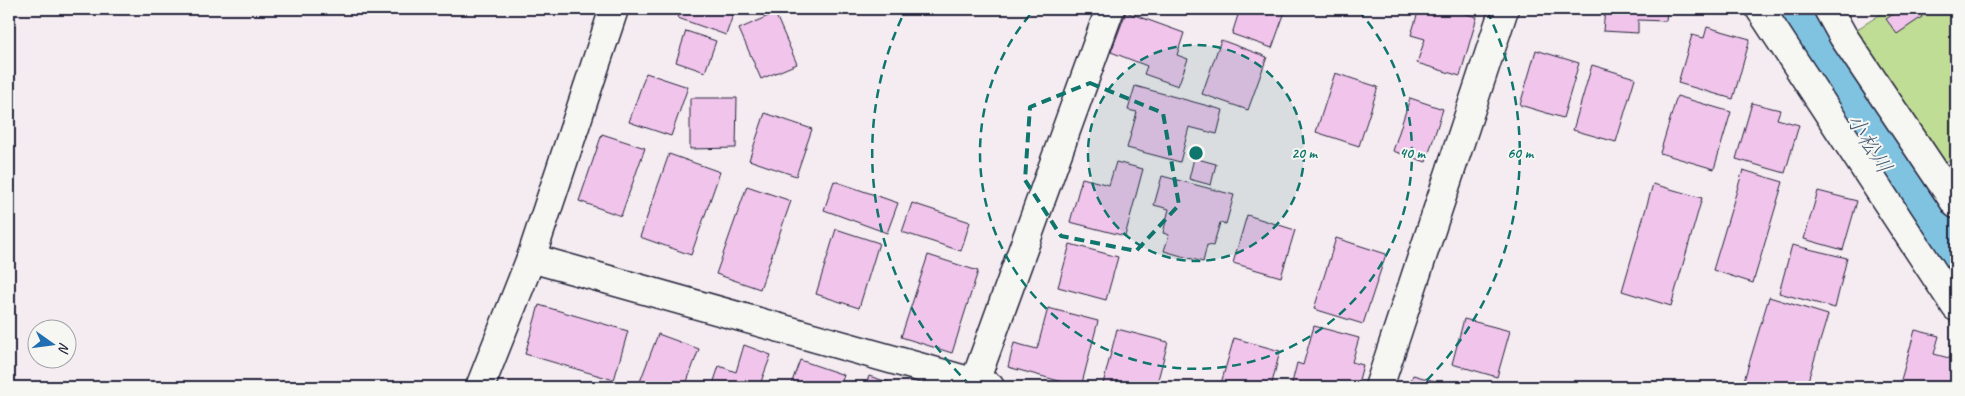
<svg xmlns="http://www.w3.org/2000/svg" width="1965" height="396" font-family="Caveat,'Klee One',sans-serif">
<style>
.green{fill:#c0dd95;stroke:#718068}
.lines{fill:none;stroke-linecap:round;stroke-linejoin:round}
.river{stroke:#80c3e1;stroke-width:65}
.building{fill:#f1c5eb;stroke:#22223b}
.minor-casing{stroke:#22223b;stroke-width:31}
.tertiary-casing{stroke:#22223b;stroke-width:31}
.minor{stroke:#f6f6f2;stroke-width:28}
.tertiary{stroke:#f6f6f2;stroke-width:28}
.marked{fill:none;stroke:#0f766e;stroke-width:4;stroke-dasharray:10 6;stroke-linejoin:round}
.ring{fill:none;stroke:#0f766e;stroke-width:2.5;stroke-dasharray:9 6}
.labels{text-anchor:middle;stroke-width:4;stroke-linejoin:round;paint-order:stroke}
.water-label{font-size:22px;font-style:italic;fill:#435a75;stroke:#f6f6f2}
.centre{fill:#0f766e;stroke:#f6f6f2;stroke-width:2.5}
.ring-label{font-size:15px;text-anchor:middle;font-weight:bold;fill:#0f766e;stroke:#f6f6f2;stroke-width:4;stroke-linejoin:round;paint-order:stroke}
</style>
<rect width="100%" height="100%" fill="#f5ecf1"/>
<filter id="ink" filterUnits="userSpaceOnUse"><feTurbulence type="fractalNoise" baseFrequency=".02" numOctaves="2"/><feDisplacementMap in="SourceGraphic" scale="10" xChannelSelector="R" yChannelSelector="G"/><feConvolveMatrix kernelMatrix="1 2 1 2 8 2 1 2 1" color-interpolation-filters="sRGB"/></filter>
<g filter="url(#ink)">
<path class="green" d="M1889 9H1956V155L1939 167 1851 33Z"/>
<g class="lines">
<path class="river" d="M1787 9 1876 153 1956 275"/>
</g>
<g class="building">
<path d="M681 9H735L726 35 678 18Z"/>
<path d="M1221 9H1286L1272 48 1232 34 1238 15Z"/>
<path d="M1419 9H1448L1477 17 1460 76 1417 63 1425 39 1411 35Z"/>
<path d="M1605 9H1667L1666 21 1638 20V33L1603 31Z"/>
<path d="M1901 9H1917L1922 17 1897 34 1886 19Z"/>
<path d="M1126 12 1184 33 1177 55 1188 59 1178 86 1144 74 1147 66 1111 52Z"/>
<path d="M775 13 797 64 761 79 739 29Z"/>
<path d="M1707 27 1750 39 1733 99 1678 83 1692 35 1704 38Z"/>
<path d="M686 31 716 41 705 72 676 62Z"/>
<path d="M1221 40 1267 57 1248 110 1202 94Z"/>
<path d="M1536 50 1579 63 1563 118 1520 105Z"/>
<path d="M1592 65 1635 78 1616 142 1573 130Z"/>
<path d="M646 73 688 87 671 136 629 122Z"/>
<path d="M1335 73 1378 87 1359 146 1316 132Z"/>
<path d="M1135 86 1223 110 1217 134 1189 127 1180 162 1127 148 1137 112 1128 110Z"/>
<path d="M1677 96 1731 112 1714 169 1660 153Z"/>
<path d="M690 98H737L736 148 690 149Z"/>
<path d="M1410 98 1443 109 1426 162 1393 151Z"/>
<path d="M1752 103 1780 110 1777 119 1799 125 1785 173 1736 159Z"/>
<path d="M765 113 812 129 796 176 749 160Z"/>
<path d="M602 134 645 148 621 216 579 201Z"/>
<path d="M669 154 720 172 691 255 640 237Z"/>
<path d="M1194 158 1216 164 1211 185 1189 179Z"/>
<path d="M1116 162 1143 169 1125 236 1070 222 1082 178 1109 185Z"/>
<path d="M1743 170 1783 182 1753 283 1713 270Z"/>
<path d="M1162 176 1234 195 1226 224 1220 223 1213 246 1207 245 1203 262 1164 251 1169 235 1163 233 1169 209 1154 205Z"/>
<path d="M834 181 898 203 887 233 824 210Z"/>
<path d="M1653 184 1702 198 1671 306 1622 291Z"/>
<path d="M747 186 791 201 760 289 716 274Z"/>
<path d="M1818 191 1857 201 1843 250 1804 239Z"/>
<path d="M912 203 970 222 961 251 902 232Z"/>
<path d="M1247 215 1295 230 1281 277 1233 263Z"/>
<path d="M836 229 879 243 859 308 816 294Z"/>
<path d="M1336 238 1386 254 1363 324 1314 309Z"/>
<path d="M1070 244 1118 257 1106 300 1058 287Z"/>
<path d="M1792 245 1847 258 1835 308 1779 293Z"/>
<path d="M928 255 978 271 952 353 901 337Z"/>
<path d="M1769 297 1828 315 1806 387H1742Z"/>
<path d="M539 305 628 331 614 380 525 354Z"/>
<path d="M1048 308 1098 321 1081 387 1008 367 1014 343 1037 349Z"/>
<path d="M1464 319 1510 331 1497 377 1452 364Z"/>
<path d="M1314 326 1359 338 1352 362 1363 365 1357 387H1291L1297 363 1303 365Z"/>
<path d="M1117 329 1168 342 1156 387H1116L1103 384Z"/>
<path d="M1915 330 1939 336 1934 354 1956 360V371L1952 387H1899Z"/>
<path d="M658 334 699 349 685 387H638Z"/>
<path d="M1234 338 1280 351 1271 387H1220Z"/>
<path d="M744 345 771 355 759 387H712L719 366 736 372Z"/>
<path d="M800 360 844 375 840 387H790Z"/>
<path d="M1413 375 1456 387H1409Z"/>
<path d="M869 376 903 387H865Z"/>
</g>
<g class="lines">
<g class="minor-casing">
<g id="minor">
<path d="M1760 9 1956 307"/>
<path d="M1828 9 1843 36 1956 204"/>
<path d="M531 258 990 387"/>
<path d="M973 387 1110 9"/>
<path d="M1379 387 1504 9"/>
</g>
</g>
<g class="tertiary-casing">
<path id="tertiary" d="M480 387 531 258 614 9"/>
</g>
<use href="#minor" class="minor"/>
<use href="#tertiary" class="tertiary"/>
</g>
</g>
<path class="marked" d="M1090 83 1163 113 1179 205 1136 251 1061 236 1025 180 1030 107Z"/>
<circle cx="1196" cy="153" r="108" fill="#0f766e" fill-opacity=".12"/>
<g class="ring">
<circle cx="1196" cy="153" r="108"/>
<path d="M1358 10A216 216 0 1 1 1034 10"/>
<path d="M971 386A324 324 0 0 1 905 11M1487 11A324 324 0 0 1 1421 386"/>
</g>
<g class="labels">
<g class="water-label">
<text transform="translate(1870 143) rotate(58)" y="8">小松川</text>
</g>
</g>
<circle cx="1196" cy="153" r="8" class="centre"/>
<g class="ring-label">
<text x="1304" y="158">20 m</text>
<text x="1412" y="158">40 m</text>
<text x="1520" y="158">60 m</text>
</g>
<rect width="1965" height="396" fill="none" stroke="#f6f6f2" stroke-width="30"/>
<rect x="15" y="15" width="1935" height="366" fill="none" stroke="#22223b" stroke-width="2" filter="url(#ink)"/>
<g transform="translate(52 344) rotate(104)"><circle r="24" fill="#f6f6f2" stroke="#a1a1a9"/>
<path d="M0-4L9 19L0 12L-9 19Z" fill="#1f6fb2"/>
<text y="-8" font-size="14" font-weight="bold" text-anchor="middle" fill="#22223b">N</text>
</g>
</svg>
